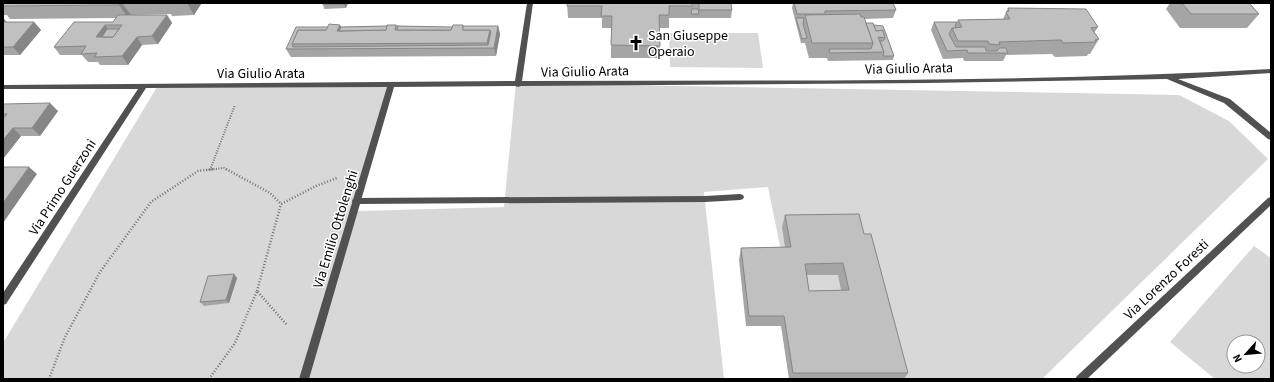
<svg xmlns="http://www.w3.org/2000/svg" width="1274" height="382" font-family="'Source Sans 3',sans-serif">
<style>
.green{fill:#d8d8d8;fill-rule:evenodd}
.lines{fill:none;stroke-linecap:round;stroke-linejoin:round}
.path-far1{stroke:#737373;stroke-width:2;stroke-dasharray:1 1.5;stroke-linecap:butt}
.path{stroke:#737373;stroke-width:2.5;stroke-dasharray:1 2;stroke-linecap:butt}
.service{fill:#515151;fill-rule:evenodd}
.minor{fill:#515151;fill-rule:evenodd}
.wall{fill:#a5a5a5;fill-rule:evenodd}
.shaded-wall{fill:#868686}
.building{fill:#c0c0c0;stroke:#868686;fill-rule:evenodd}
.labels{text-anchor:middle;stroke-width:3;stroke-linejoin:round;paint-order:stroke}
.poi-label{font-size:14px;fill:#000;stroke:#fff;text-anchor:start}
.street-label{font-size:14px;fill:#000;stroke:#fff}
</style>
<rect width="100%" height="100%" fill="#fff"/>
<g class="green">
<path d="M669 33H758L763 68 670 67Z"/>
<path d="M516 83 1179 95 1229 121 1268 159 1042 379H807L768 187 704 192 724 379H3V343L157 87 388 84 358 211 504 207Z"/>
<path d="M1254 246 1271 258V379H1215L1170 342ZM1234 342H1258V366H1234Z"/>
</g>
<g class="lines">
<g class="path-far1">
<path d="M206 170 224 168 228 170"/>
<path d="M210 170 235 105"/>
</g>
<g class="path">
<path d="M226 169 270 193 281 204 316 186 337 178"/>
<path d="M257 291 281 204"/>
<path d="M49 379 65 337 100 272 151 202 198 171 215 169"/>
<path d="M209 379 235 343 257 291 287 325"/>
</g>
<path class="service" d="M740 194 743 195 744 197 743 199 740 200 705 202 356 204 353 203 352 201 353 199 356 198 705 196Z"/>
<g class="minor">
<path d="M527 3H533L522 81C772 80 1022 83 1271 69V73L1178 79 1230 99 1271 133V140L1268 139 1224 103 1167 79 926 83 521 86 518 87 515 86 394 87 309 379H299L387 87 146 88 6 304 3 305V293L138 89H3V85L515 81Z"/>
<path d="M1271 197V205L1087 379H1075L1077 376 1268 198Z"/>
</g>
</g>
<g class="wall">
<path d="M3 3H200L201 4 194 15 172 16 171 14 131 15H167L172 23 158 44 142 45 128 65H100L98 62H88L82 55H60L54 47 113 22 116 18 10 19 7 15H3Z"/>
<path d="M348 3 346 8 324 9 323 4Z"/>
<path d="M567 3H731L732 10 731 18H669V28H660V58H611V45L612 28H602V18H568Z"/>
<path d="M793 3H893L896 10 893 18 864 19 866 23 874 25 883 26 894 56 893 60 828 61 827 58H809L805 43H801L792 8Z"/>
<path d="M1170 3H1249L1259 14 1247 28H1180L1166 9Z"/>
<path d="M1008 8 1098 27 1094 33 1099 39 1090 54H1088L1087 56 1055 57 1052 54 1006 55 1003 61H964L963 58 943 59 931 30 934 22H957L958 20 1003 19Z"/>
<path d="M3 18 7 22H34L41 30 20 55H3Z"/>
<path d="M340 25 341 27 387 26 388 25H398L399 26 463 28 498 26 500 34 496 56 291 57 286 49 296 27H328Z"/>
<path d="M3 104 58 111 40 136H21L3 159Z"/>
<path d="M785 215 864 234 908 373 904 379H789L781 326H746L739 260 741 248 785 247 782 227ZM807 275H838L841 290 809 291Z"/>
<path d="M234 274 237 278 229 303 204 306 200 302Z"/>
</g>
<g class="shaded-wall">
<path d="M121 3H122L131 15 128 18 119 5Z"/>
<path d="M187 3H200L201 4 194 15Z"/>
<path d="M344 3H348L346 8 344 4Z"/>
<path d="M167 15 172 23 158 44 152 36Z"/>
<path d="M3 18 8 24 3 30Z"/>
<path d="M34 22 41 30 20 55 13 47Z"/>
<path d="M105 25 111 33 106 41 96 37Z"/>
<path d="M340 25 343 33 337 31Z"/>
<path d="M498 26 500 34 496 56 494 48Z"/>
<path d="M490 30 492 41 488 48 487 43Z"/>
<path d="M137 37 142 45 128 65 122 56Z"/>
<path d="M50 103 58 111 40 136 32 128Z"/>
<path d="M13 128 21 136 3 159V140Z"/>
<path d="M29 167 37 174 3 223V203Z"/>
<path d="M234 274 237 278 229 303 226 300Z"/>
</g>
<g class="building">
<path d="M3 3H121L119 5 3 6Z"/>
<rect x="323" y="3" width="21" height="1"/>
<path d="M567 3H692V6H669V15H659L660 46 611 45 612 16H601L602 6H567Z"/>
<path d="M699 3H731L732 10H699Z"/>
<path d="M794 3H893L896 10 825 11V14H797Z"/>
<path d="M1182 3H1249L1259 14H1191Z"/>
<path d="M1008 8 1086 9 1098 27 1091 28 1099 39 1095 40 1096 42 1063 43 1061 40 999 42 1000 45 989 44 988 41H958L952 28 962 27 958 20 1010 19 1006 12 1009 11Z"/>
<path d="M692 9H698L699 14H691Z"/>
<path d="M860 14 861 17H864L873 43H812L805 15Z"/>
<path d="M118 15H167L152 36 137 37 122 56 94 57 97 53 81 54 86 46 54 47 74 22H113ZM105 25H122L113 37H96Z"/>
<path d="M796 18H804L803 24 807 38 802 39Z"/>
<path d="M3 22H34L13 47H3Z"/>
<path d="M934 22H957L955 26 956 28H952L949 34 956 47H985L986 51H997L999 48H1006L1008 53H968L967 50 947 51Z"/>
<path d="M866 23H873L876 31 883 30 885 38 878 37 884 52 830 53 829 49H871L873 43Z"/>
<path d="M329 24 340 25 337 31 386 30 387 25H396L395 30H451L453 25H463V30H490L487 43 292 44 298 30H326Z"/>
<path d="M874 25 883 26 894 56H883L884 52 880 41H883L885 38 883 30 876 31Z"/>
<path d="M387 26 386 30 339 31 341 27Z"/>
<path d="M398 26 452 27 451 30H397Z"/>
<path d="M463 26H498L494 48 286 49 296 27H328L326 30H298L292 44 293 47 488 45 491 32 490 30H463Z"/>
<path d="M107 29H119L113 37H102Z"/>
<path d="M50 103 32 128H13L3 140V119L7 114H3V104Z"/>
<path d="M3 167H29L3 203Z"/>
<path d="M859 214 864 234H871L908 373H793L784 316H749L741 248 791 247 785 215ZM843 263 849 290 809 291 805 264Z"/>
<path d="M234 274 226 300 200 302 208 276Z"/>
</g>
<defs>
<g id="church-bare" transform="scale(1.2)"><path d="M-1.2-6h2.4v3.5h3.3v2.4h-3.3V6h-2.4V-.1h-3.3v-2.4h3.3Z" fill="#000" stroke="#fff" stroke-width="2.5" paint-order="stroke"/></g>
</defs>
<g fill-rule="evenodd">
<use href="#church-bare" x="636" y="43"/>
</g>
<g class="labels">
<g class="poi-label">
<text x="648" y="40">San Giuseppe<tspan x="648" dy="16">Operaio</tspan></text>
</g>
<g class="street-label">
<text transform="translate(909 68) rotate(-1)" y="5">Via Giulio Arata</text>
<text transform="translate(585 71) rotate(-1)" y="5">Via Giulio Arata</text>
<text x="261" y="78">Via Giulio Arata</text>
<text transform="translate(62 187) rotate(-57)" y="5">Via Primo Guerzoni</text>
<text transform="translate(335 229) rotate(-73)" y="5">Via Emilio Ottolenghi</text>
<text transform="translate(1166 279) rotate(-43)" y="5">Via Lorenzo Foresti</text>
</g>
</g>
<rect width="1274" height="382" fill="none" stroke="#000000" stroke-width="8"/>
<g transform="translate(1246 354) rotate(243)"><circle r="19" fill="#ffffff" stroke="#999999"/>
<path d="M0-3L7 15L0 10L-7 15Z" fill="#000000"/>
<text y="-6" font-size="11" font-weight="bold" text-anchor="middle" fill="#000000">N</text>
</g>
</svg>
